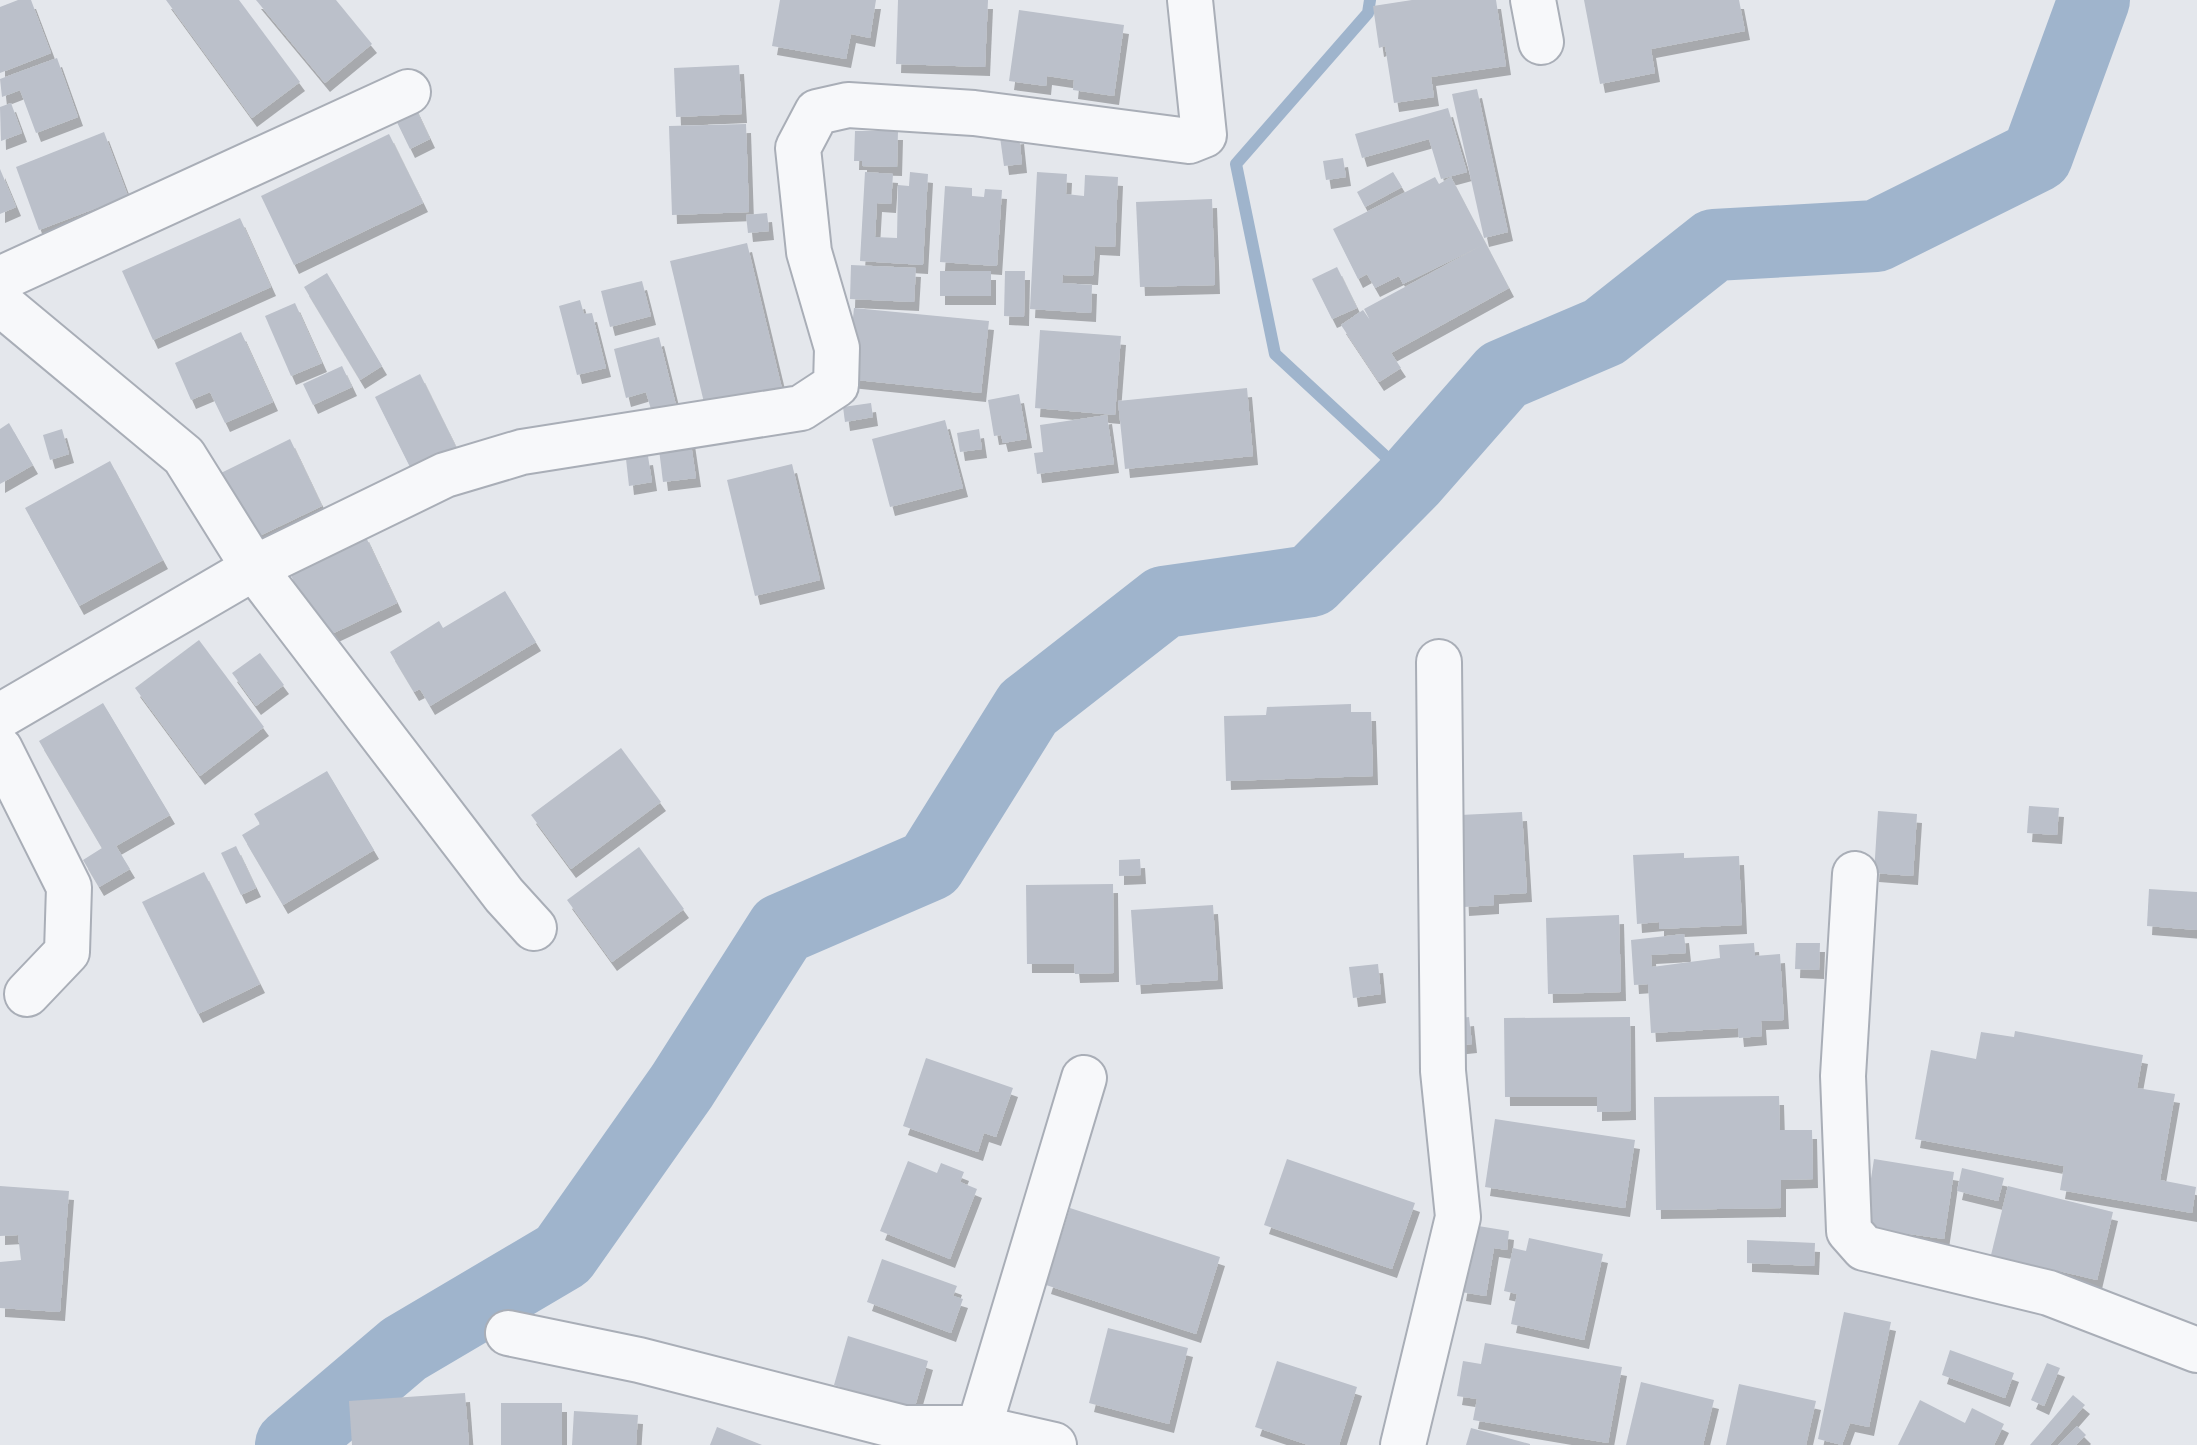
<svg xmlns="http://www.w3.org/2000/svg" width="2197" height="1445" font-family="Arial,sans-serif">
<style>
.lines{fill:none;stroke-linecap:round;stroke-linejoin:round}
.stream{stroke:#9fb4cc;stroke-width:12}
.river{stroke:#9fb4cc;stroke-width:72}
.building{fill:#bbc0ca;filter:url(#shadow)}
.street-casing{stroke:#a9aeb7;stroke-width:48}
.street{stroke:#f7f8fa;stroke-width:44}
</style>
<defs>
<filter id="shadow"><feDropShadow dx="5" dy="9" stdDeviation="0" flood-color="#0004"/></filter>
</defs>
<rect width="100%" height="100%" fill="#e4e7ec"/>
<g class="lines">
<path class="stream" d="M1370 0 1368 13 1236 164 1275 354 1411 480"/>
<path class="river" d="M291 1445 404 1349 563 1255 682 1086 782 929 930 865 1028 708 1164 602 1311 581 1411 480 1503 375 1604 332 1714 245 1876 236 2037 156 2094 0"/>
</g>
<g class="building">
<path d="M18 0H31L51 53 0 73V7Z"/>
<path d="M166 0H239L300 82 252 118Z"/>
<path d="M256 0H336L372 44 325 83Z"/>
<path d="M780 0H876L870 38 851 34 846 59 772 46Z"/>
<path d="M898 0H988L985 67 896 64Z"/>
<path d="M1412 0H1496L1506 66 1431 77 1434 97 1394 103 1385 46 1379 48 1373 6Z"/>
<path d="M1584 0H1739L1745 31 1651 49 1655 73 1600 84Z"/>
<path d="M1019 10 1124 25 1114 96 1073 90 1074 80 1047 76 1046 86 1009 81Z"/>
<path d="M57 58 78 117 36 133 20 90 2 97 0 79Z"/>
<path d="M739 65 742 114 676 117 674 68Z"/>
<path d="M1477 89 1508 232 1484 238 1452 94Z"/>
<path d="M412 101 430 139 410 149 391 110Z"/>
<path d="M11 103 22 133 1 141 0 107Z"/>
<path d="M1448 108 1467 172 1441 179 1429 139 1362 158 1355 134Z"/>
<path d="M746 124 749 212 672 215 669 126Z"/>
<path d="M855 131H898L897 167 862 166V161H854Z"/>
<path d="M104 132 128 196 39 230 16 167Z"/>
<path d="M389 134 423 203 294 265 261 196Z"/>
<path d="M1019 135 1022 164 1004 166 1000 137Z"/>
<path d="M1343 158 1346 177 1326 180 1323 161Z"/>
<path d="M0 169 16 207 0 214Z"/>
<path d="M865 172 893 174 891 204 877 203 875 237 897 238 898 185 909 186 910 172 928 174 923 265 860 261Z"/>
<path d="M1037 172 1067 174 1066 194 1084 196 1085 175 1118 177 1115 247 1095 246 1093 276 1063 275 1062 283 1092 285 1091 313 1030 309Z"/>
<path d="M1393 172 1402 187 1365 207 1357 192Z"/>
<path d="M1435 177 1439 184 1451 177 1509 288 1391 353 1401 368 1379 382 1341 325 1363 310 1370 320 1364 309 1481 246 1403 284 1399 276 1375 288 1367 274 1358 279 1333 229Z"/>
<path d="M945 186 972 188V196L984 197 985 189 1002 190 997 266 940 262Z"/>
<path d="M1212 199 1215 285 1140 287 1136 202Z"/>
<path d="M767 213 769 231 748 233 746 215Z"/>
<path d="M240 218 271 287 153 340 122 271Z"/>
<path d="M747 243 784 397 707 415 670 261Z"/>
<path d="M851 265 916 268 914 302 850 299Z"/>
<path d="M1337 267 1357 308 1332 319 1312 279Z"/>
<rect x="940" y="271" width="51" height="25"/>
<path d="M1005 271H1025L1024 317 1004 316Z"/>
<path d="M327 273 382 366 360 380 304 287Z"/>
<path d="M642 281 651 316 610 327 601 291Z"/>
<path d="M580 300 584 314 592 313 606 368 577 375 559 306Z"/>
<path d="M295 303 322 363 291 376 265 316Z"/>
<path d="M854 308 989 321 981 393 847 379Z"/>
<path d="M1040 330 1121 336 1115 415 1035 408Z"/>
<path d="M241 332 273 402 225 423 210 392 191 400 175 363Z"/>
<path d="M659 337 678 413 654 420 646 392 626 398 614 349Z"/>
<path d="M342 366 352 387 313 405 303 384Z"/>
<path d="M420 374 457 449 412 471 375 397Z"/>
<path d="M1247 388 1253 456 1125 469 1118 401Z"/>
<path d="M1019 394 1027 439 1003 443 1001 435 994 436 988 400Z"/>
<path d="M871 403 873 417 845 422 843 407Z"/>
<path d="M1107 415 1114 464 1037 474 1034 453 1043 452 1040 425Z"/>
<path d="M945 420 963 488 890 507 872 439Z"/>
<path d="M9 423 33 465 0 484V429Z"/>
<path d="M62 429 69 454 50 460 43 435Z"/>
<path d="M979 429 982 449 960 452 957 433Z"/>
<path d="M690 437 696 478 663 482 658 441Z"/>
<path d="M290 439 322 506 253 539 221 473Z"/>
<path d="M648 456 652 482 629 486 626 459Z"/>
<path d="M110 461 163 560 79 606 25 508Z"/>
<path d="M792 464 820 580 755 596 727 480Z"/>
<path d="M364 533 397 603 321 639 288 569Z"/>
<path d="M505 591 536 642 430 706 420 689 414 692 390 652 439 621 443 628Z"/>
<path d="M199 640 264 727 200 776 135 688Z"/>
<path d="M260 653 284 685 256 706 232 673Z"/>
<path d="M103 703 170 815 116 846 130 869 99 887 83 860 102 848 39 741Z"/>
<path d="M1351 704V712H1371L1373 776 1226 781 1224 716 1266 715 1267 707Z"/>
<path d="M621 748 661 802 571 869 531 815Z"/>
<path d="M327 771 374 850 283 905 242 835 260 824 254 814Z"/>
<path d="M2029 806 2059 808 2057 835 2027 833Z"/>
<path d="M1878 811 1917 814 1913 876 1874 873Z"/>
<path d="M1522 812 1527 893 1494 895V905L1464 907 1460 815Z"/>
<path d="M236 846 256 888 241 895 221 853Z"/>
<path d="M639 847 684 909 612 962 567 900Z"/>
<path d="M1684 853V858L1739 856 1742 925 1659 929V922L1637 924 1633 855Z"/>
<path d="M1140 859 1141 875 1119 876V860Z"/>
<path d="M204 872 260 984 198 1014 142 902Z"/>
<path d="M1113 884 1114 973 1075 974 1074 964H1027L1026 885Z"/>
<path d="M2149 889 2197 892V930L2147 926Z"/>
<path d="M1213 905 1218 980 1136 985 1131 910Z"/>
<path d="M1619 915 1621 992 1548 994 1546 918Z"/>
<path d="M1684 934 1686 953 1651 955 1652 967 1720 958 1719 945 1754 943 1755 956 1780 954 1784 1020 1761 1021 1762 1036 1739 1038 1738 1028 1651 1033 1648 984 1634 985 1631 940Z"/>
<path d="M1796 943H1820L1819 970 1795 969Z"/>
<path d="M1378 964 1381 994 1353 998 1349 967Z"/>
<path d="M1469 1017 1472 1044 1453 1046 1450 1019Z"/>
<path d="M1630 1017 1631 1111 1597 1112V1097H1505L1504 1018Z"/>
<path d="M2015 1031 2143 1055 2137 1088 2175 1094 2160 1180 2196 1187 2192 1213 2060 1190 2064 1166 1915 1139 1931 1050 1976 1059 1981 1032 2014 1037Z"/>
<path d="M926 1058 1013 1088 996 1137 984 1133 978 1152 903 1126Z"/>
<path d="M1779 1096 1780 1130H1812L1813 1179 1781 1180V1208L1656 1210 1654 1097Z"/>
<path d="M1495 1119 1635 1140 1625 1208 1485 1187Z"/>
<path d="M1287 1159 1415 1203 1392 1269 1264 1225Z"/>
<path d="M1874 1159 1954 1172 1944 1239 1881 1230 1862 1237Z"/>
<path d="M908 1161 937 1173 941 1163 964 1172 960 1182 977 1189 950 1259 880 1231Z"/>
<path d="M1962 1168 2004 1178 1998 1201 1957 1191Z"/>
<path d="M0 1186 69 1191 60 1312 0 1308V1262L21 1260 18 1235 0 1236Z"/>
<path d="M2008 1186 2113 1212 2097 1280 1991 1255Z"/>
<path d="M1070 1208 1220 1257 1196 1334 1046 1285Z"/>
<path d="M1472 1225 1509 1231 1507 1250 1494 1248 1486 1296 1461 1292Z"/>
<path d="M1529 1238 1603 1254 1584 1340 1511 1324 1517 1294 1504 1291 1513 1248 1526 1251Z"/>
<path d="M1747 1240 1815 1243 1814 1266 1747 1263Z"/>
<path d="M882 1259 957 1286 953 1296 963 1299 951 1333 867 1302Z"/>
<path d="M1844 1312 1891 1322 1869 1427 1850 1423 1842 1445 1818 1439Z"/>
<path d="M1108 1328 1188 1348 1169 1424 1089 1403Z"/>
<path d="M848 1336 928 1361 914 1410 834 1385Z"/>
<path d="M1485 1343 1622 1367 1608 1443 1473 1420 1477 1399 1457 1396 1463 1361 1481 1364Z"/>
<path d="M1950 1350 2014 1373 2005 1398 1942 1375Z"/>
<path d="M1277 1361 1357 1387 1339 1445H1308L1255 1427Z"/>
<path d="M2047 1363 2060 1368 2044 1406 2031 1400Z"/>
<path d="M1641 1382 1714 1400 1703 1445H1626Z"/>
<path d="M1739 1384 1816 1401 1806 1445H1726Z"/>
<path d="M465 1393 469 1445H352L349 1401Z"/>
<path d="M2073 1395 2085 1405 2050 1445H2030Z"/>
<path d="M1920 1400 1965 1423 1972 1408 2004 1424 1994 1445H1898Z"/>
<rect x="501" y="1403" width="61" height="42"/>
<path d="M574 1411 638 1415 636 1445H572Z"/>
<path d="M2077 1426 2086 1435 2076 1445H2058Z"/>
<path d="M717 1427 762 1445H710Z"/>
<path d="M1471 1428 1530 1444V1445H1466Z"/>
</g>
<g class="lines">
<g class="street-casing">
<g id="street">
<path d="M1533 0 1541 42"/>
<path d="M0 279 408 92"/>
<path d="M0 303 184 456 254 568 504 895 534 928"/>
<path d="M0 716 254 568 445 475 522 452 801 408 836 385 837 348 809 252 798 148 817 112 848 105 974 113 1189 141 1204 135 1190 0"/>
<path d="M0 749 69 887 67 952 27 994"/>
<path d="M1855 874 1843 1076 1849 1231 1864 1248 2049 1293 2197 1350"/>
<path d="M508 1333 639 1360 904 1428H979L1054 1445"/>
<path d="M979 1428 1084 1078"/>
<path d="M1403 1445 1458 1217 1443 1071 1439 662"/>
</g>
</g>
<use href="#street" class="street"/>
</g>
</svg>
